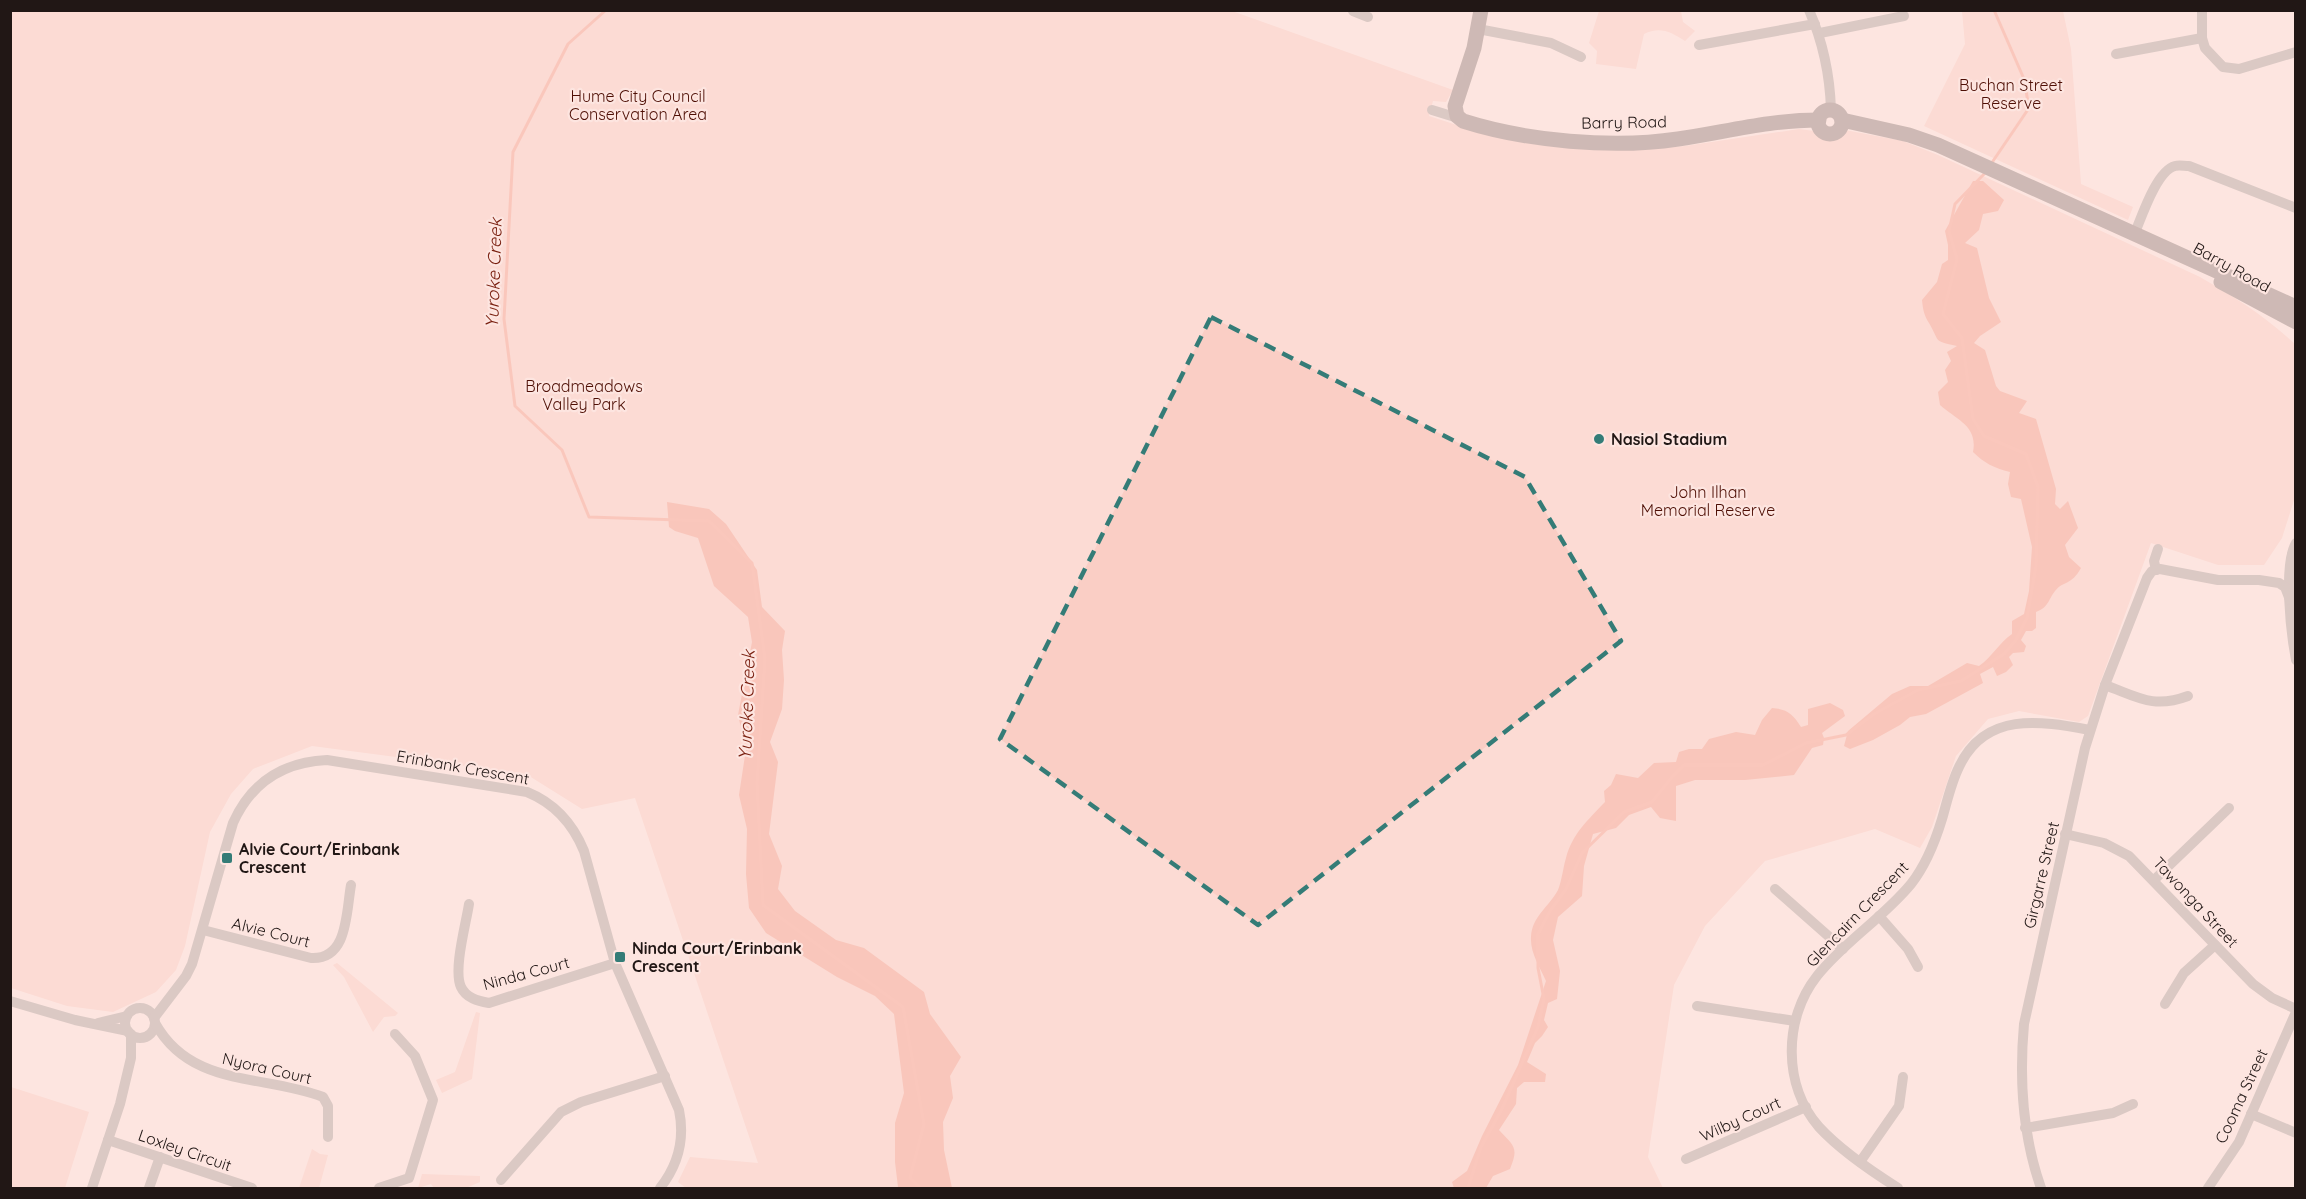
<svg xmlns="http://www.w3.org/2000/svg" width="2306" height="1199" font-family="Quicksand,sans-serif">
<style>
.green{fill:#facec5}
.forest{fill:#f3a08e}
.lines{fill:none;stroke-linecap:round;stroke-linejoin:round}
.stream{stroke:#f7a391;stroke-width:3}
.street{stroke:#b2a6a3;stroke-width:10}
.secondary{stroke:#968480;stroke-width:15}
.marked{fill:none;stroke:#347c77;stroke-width:4.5;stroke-dasharray:12 8;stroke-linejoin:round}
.poi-dot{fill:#347c77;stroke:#fde5e0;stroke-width:2}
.labels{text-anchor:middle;stroke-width:4.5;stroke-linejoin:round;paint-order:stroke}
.park-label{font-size:16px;fill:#4f0f05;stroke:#fde5e0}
.street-label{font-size:16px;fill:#211715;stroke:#fde5e0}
.poi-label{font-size:16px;font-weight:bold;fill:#211715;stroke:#fde5e0;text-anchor:start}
.water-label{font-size:18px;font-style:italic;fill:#781d0d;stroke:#fde5e0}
</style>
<rect width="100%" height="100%" fill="#fde5e0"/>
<g class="green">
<path d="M11 11H1232L1453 90 1446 102 1433 101 1429 116 1472 130 1626 150 1685 146 1799 129C1804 130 1809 130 1814 131 1831 135 1828 142 1845 130L1903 141 1938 155 2200 277C2235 297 2266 317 2295 344V497L2282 538 2264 565H2218L2151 543 2088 716 2079 722 2019 711 1988 719 1956 756 1932 827 1920 848 1875 829 1765 861 1705 926 1674 985 1648 1157 1663 1188H686L678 1182 690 1157 758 1163 635 798 582 809 526 774 312 746 253 769 231 794 210 832 185 946 176 970 156 992 113 1012 67 1006 11 988Z"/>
<path d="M1599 11H1681L1683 22 1695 31 1685 41C1671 32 1660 26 1644 34L1636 69 1596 64 1597 51 1589 43Z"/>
<path d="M1962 11H2063L2071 49 2081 184 2133 207 2128 220 1924 126 1965 44Z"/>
<path d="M337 963 398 1013 395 1016 384 1017 373 1032 344 977 333 965Z"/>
<path d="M476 1012 480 1013 472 1079 442 1093 436 1080 455 1072Z"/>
<path d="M11 1087 89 1112 65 1188H11Z"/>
<path d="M312 1149 320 1154 328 1155 319 1188H299Z"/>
<path d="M422 1174 480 1176V1182L466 1188H434L431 1184 418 1188Z"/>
</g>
<g class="forest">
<path d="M1973 181H1983L2004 200 1998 211 1983 214 1979 230 1965 243 1977 248 1989 298 2001 322 1980 336 1974 343 1985 350 1996 386 2000 391 2027 401 2019 413 2036 419 2056 489 2055 504 2060 509 2068 501 2078 528 2065 545 2069 557 2081 568C2071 586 2064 580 2055 591 2048 600 2049 607 2036 612V628L2032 631H2026L2021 640 2026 646 2024 652 2013 653 2009 657 2013 665 2006 672 1997 676 1993 667 1980 674 1983 683 1926 714 1910 717 1900 725 1873 740 1850 749 1844 746 1848 731 1892 694 1910 686H1928L1967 663 1979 666C1992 657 1999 643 2012 634V621L2024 614 2029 591 2032 547 2021 499 2011 497 2008 484 2010 472C1994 468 1984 463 1973 452 1978 426 1957 420 1940 405L1938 392 1948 382 1945 370 1951 361 1947 352 1957 346C1932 341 1940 341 1929 323 1924 315 1923 310 1922 300L1937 282 1942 264 1948 260V245L1945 231Z"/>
<path d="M667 502 709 509 726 524 757 570 762 607 785 631 782 650 784 680 782 709 770 742 778 762 769 834 782 866 778 889 795 911 836 940 864 948 924 992 930 1014 961 1057 950 1076 953 1098 943 1122 944 1150 952 1188 898 1187 895 1162V1123L904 1093 894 1014 875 996 837 977 766 933 749 908 746 874 747 829 739 795 746 749 738 715 752 642 748 617 714 586 698 538 675 531 669 527Z"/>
<path d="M1830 703 1843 710 1845 716 1822 733 1824 738 1823 745 1812 748 1794 775 1745 780H1695L1676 786V821L1660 818 1651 807 1629 815 1616 828 1593 834 1584 866 1582 896 1558 917 1553 940 1560 971 1557 999 1548 1003 1544 1020 1548 1027 1542 1036 1535 1043 1527 1062 1546 1074 1545 1082H1524L1517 1088 1516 1104 1499 1130C1514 1146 1519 1147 1510 1169L1493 1176 1486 1188H1454L1452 1182 1467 1171 1482 1136 1518 1065 1546 981C1540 967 1530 953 1531 937 1532 916 1549 907 1558 890 1562 880 1563 868 1566 858 1572 834 1588 820 1605 802L1604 791 1611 785 1616 774 1638 778 1654 763 1676 762 1679 752 1689 749H1702L1709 739 1736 732 1755 735 1762 720 1772 708C1787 709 1793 714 1801 727L1808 725V709Z"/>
</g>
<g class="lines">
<g class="stream">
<path d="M606 10 568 44 513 152 504 319 515 406 562 450 589 517 709 521 752 563 765 659 757 783 763 905 903 1007 924 1124 910 1178 920 1188"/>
<path d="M1991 164 2029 108 2024 79 1994 10"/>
<path d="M1468 1188 1481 1147 1502 1109 1538 1027 1544 999 1538 968V934L1550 911 1566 889 1582 853 1624 812 1652 802 1672 777 1684 765H1763L1806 743 1846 735 1874 714 1918 690 1961 681 2004 654 2016 640 2027 618 2036 566 2038 487 2026 454 1984 436 1973 419 1962 338 1943 314 1957 259 1949 231 1955 204 1986 172"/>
</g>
<g class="street">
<path d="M1809 10C1823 42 1830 76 1831 110"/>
<path d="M2202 10V38L2205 48 2223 67 2239 69 2296 52"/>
<path d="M1353 11 1368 17"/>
<path d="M1478 29 1551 43 1581 57"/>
<path d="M1820 33 1904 16"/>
<path d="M1699 45 1815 24"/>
<path d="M2116 54 2202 38"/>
<path d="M1432 110 1458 118"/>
<path d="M2134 235C2141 219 2156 171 2175 166 2179 165 2184 166 2189 166L2296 208"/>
<path d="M2296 543C2283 565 2291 634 2296 660"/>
<path d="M2156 570 2154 561 2158 549"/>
<path d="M2105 685C2138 697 2153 709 2188 696"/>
<path d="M2065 834 2104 843 2129 856 2253 984 2272 998 2296 1009"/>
<path d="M2154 880 2229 808"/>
<path d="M1775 889 1843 949"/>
<path d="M469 904C466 924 453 970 461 987 466 998 478 1001 489 1003L615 963"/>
<path d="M1879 916 1908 949 1918 967"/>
<path d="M203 930 311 958C348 960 346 913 351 885"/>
<path d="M10 1001 75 1020 128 1031"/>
<path d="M2165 1004 2184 973 2215 945"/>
<path d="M1697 1006 1795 1021"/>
<circle cx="140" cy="1023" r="15"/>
<path d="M154 1018 186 976 192 964 233 823C251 783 283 762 327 760L527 792C554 803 573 824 584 851L615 963 679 1110C685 1139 679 1164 660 1188"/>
<path d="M98 1023 127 1016"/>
<path d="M155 1023C191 1088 263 1074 323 1097L328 1106V1137"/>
<path d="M2251 1114 2296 1133"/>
<path d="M2025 1128 2113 1113 2133 1104"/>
<path d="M108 1140 252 1188"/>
<path d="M1686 1159 1806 1107"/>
<path d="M1860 1162 1899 1106 1903 1077"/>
<path d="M501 1180 561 1112 581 1102 665 1076"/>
<path d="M92 1188 120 1104 131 1058V1034"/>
<path d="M149 1188 160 1157"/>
<path d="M379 1188 409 1178 433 1100 415 1056 395 1034"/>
<path d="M1898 1188C1871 1171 1841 1151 1819 1127 1783 1086 1783 1019 1817 976 1844 942 1883 918 1911 884 1926 865 1935 842 1942 819 1947 802 1951 783 1959 767 1985 711 2040 721 2090 730"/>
<path d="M2041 1188C2022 1134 2019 1080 2024 1024L2085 748 2105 685 2147 578 2152 571 2160 569 2218 580H2259L2279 583 2285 587 2290 600"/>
<path d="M2208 1188 2239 1142 2296 1012"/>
</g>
<g class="secondary">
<path d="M1481 10 1474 48 1455 106 1457 116 1463 121C1526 141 1613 149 1678 139 1726 132 1769 120 1819 120"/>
<circle cx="1830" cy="122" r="12"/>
<path d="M1842 120 1909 135 1938 145 2296 307"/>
<path d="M2221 282 2296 322"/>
</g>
</g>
<path d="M0 0H2306V1199H0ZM1211 317 1525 477 1621 641 1258 925 1000 739Z" fill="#fde5e0" fill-opacity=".55" fill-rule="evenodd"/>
<path class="marked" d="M1211 317 1525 477 1621 641 1258 925 1000 739Z"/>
<g class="poi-dot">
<circle cx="1599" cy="439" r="6"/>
<rect x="221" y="852" width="12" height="12" rx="3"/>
<rect x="614" y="951" width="12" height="12" rx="3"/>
</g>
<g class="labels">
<g class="park-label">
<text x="2011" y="91">Buchan Street<tspan x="2011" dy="18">Reserve</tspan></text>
<text x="638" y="102">Hume City Council<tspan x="638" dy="18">Conservation Area</tspan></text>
<text x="584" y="392">Broadmeadows<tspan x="584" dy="18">Valley Park</tspan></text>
<text x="1708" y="498">John Ilhan<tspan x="1708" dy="18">Memorial Reserve</tspan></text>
</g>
<g class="street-label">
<text transform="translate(1624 122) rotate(-1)" y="6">Barry Road</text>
<text transform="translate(2232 267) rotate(29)" y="6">Barry Road</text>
<text transform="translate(463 767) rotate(10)" y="6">Erinbank Crescent</text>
<text transform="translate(2041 875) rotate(-77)" y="6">Girgarre Street</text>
<text transform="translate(2196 902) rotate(47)" y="6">Tawonga Street</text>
<text transform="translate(1857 914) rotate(-46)" y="6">Glencairn Crescent</text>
<text transform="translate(271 932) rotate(14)" y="6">Alvie Court</text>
<text transform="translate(526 973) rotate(-15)" y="6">Ninda Court</text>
<text transform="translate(267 1068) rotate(13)" y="6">Nyora Court</text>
<text transform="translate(2241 1096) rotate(-65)" y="6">Cooma Street</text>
<text transform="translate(1740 1119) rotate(-24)" y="6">Wilby Court</text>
<text transform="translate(185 1150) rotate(19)" y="6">Loxley Circuit</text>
</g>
<g class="poi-label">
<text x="1611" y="445">Nasiol Stadium</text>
<text x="239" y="855">Alvie Court/Erinbank<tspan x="239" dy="18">Crescent</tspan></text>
<text x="632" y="954">Ninda Court/Erinbank<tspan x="632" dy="18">Crescent</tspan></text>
</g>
<g class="water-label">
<text transform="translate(494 273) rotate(-88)" y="6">Yuroke Creek</text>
<text transform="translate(747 705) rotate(-88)" y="6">Yuroke Creek</text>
</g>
</g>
<rect width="2306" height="1199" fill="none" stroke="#211715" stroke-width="24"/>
</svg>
